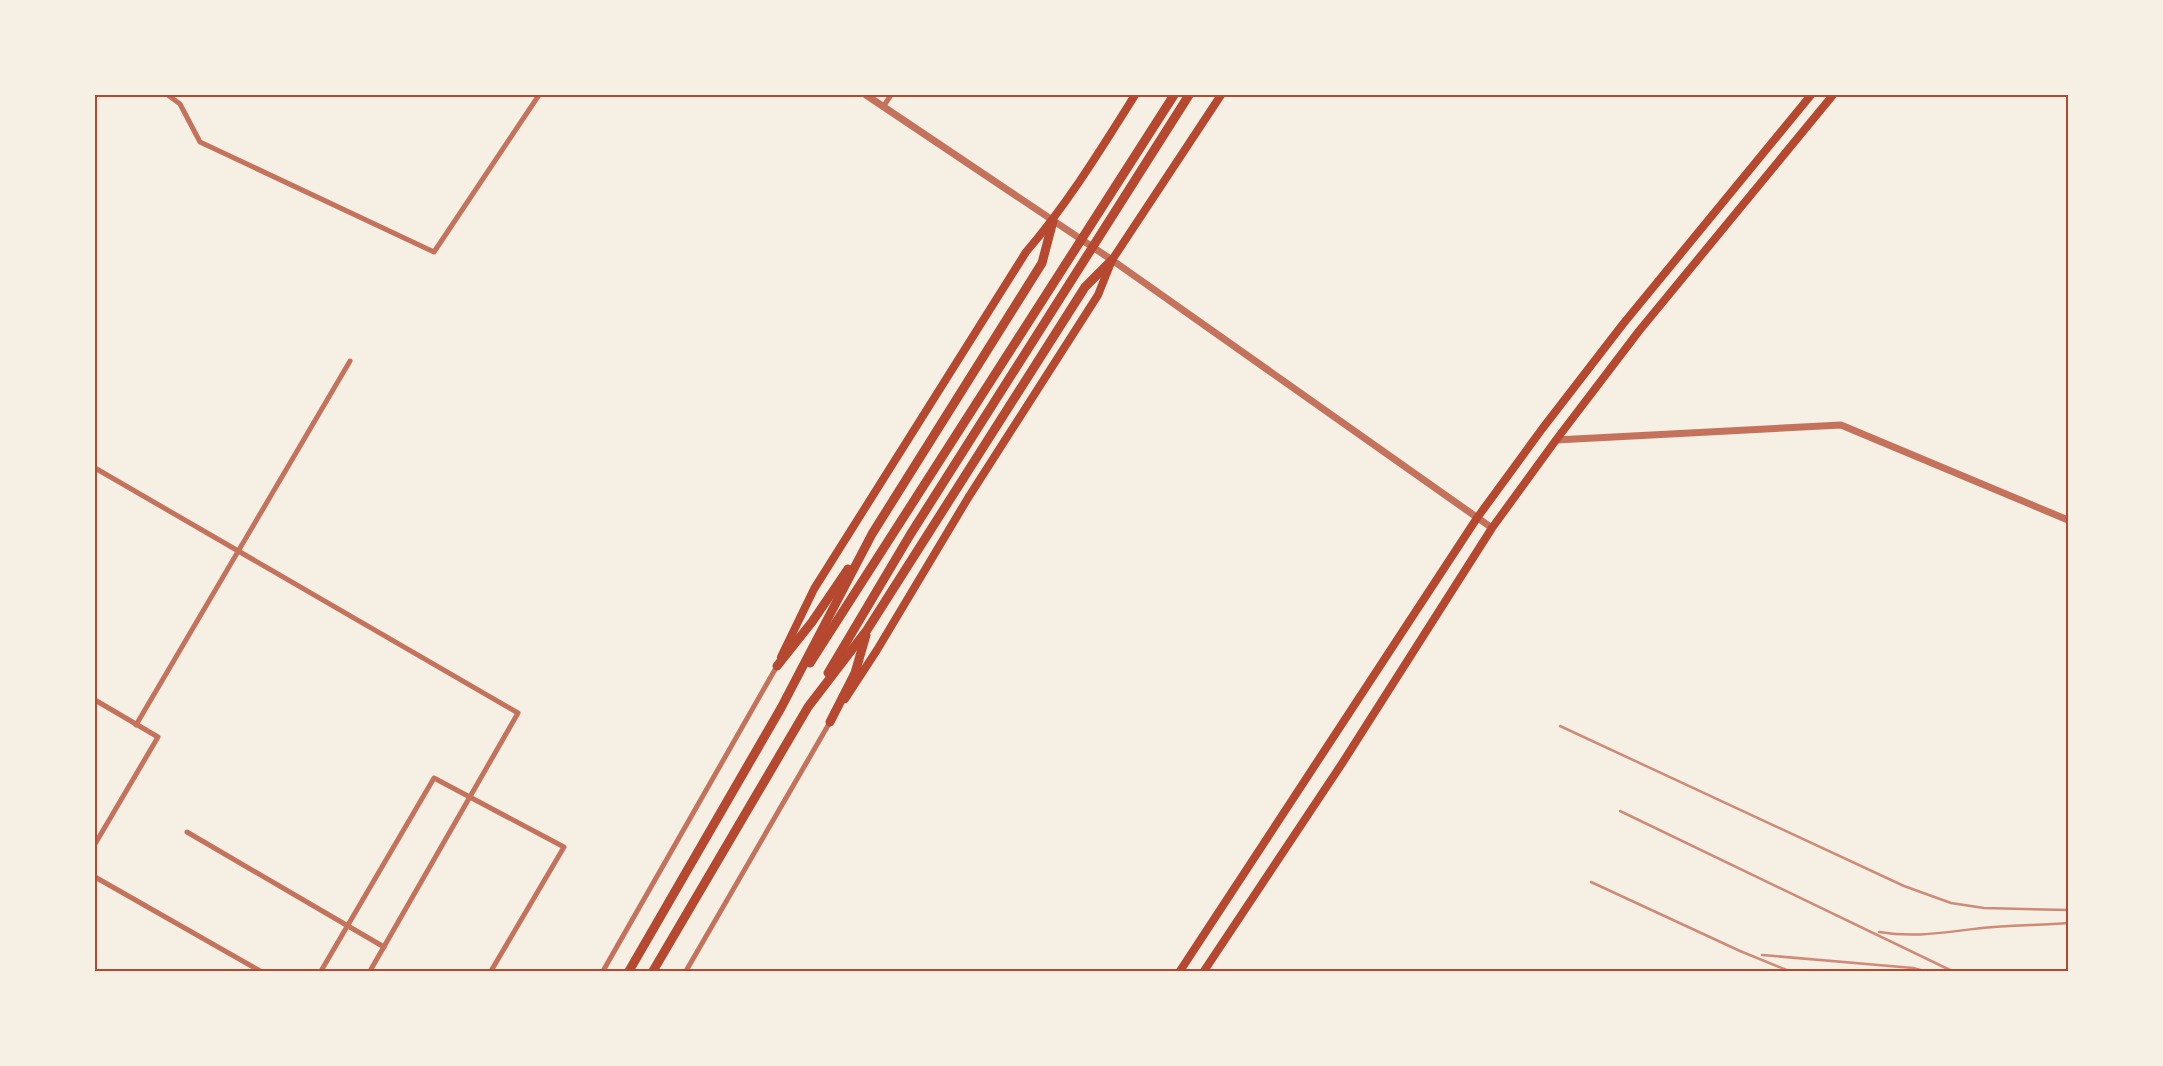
<svg xmlns="http://www.w3.org/2000/svg" width="2163" height="1066" font-family="'Fira Sans',sans-serif">
<style>
.lines{fill:none;stroke-linecap:round;stroke-linejoin:round}
.minor{stroke:#c5725c;stroke-width:5}
.tertiary{stroke:#c5725c;stroke-width:7}
.secondary{stroke:#b5482f;stroke-width:8}
.primary{stroke:#b5482f;stroke-width:9}
.rail{stroke:#cf8b77;stroke-width:2.5}
.neatline{fill:none;stroke:#b5482f;stroke-width:2}
</style>
<rect width="100%" height="100%" fill="#f6efe4"/>
<g class="lines">
<g class="minor">
<path d="M168 95 180 104 200 142 434 252 539 95"/>
<path d="M883 107 891 95"/>
<path d="M95 468 518 713 370 971"/>
<path d="M95 700 158 737 95 844"/>
<path d="M136 725 350 361"/>
<path d="M187 832 384 947"/>
<path d="M95 877 260 971"/>
<path d="M321 971 434 778 564 847 491 971"/>
<path d="M603 971 777 666"/>
<path d="M686 971 830 722"/>
</g>
<g class="tertiary">
<path d="M866 95 1112 260 1492 528"/>
<path d="M1556 440 1841 425 2068 520"/>
</g>
<g class="secondary">
<path d="M781 657 814 589 1026 252C1068 203 1101 149 1135 95"/>
<path d="M845 699 877 650 968 498 1098 295 1112 260 1221 95"/>
<path d="M1180 971 1477 518 1542 429 1623 324 1811 95"/>
<path d="M1204 971 1343 762 1492 528 1556 440 1639 331 1833 95"/>
</g>
<g class="primary">
<path d="M810 663 1174 95"/>
<path d="M777 666 812 622 848 569"/>
<path d="M828 673 910 535 1189 95"/>
<path d="M830 722 855 673 866 635"/>
<path d="M629 971 781 708 872 534 1042 263 1053 221"/>
<path d="M653 971 808 707 867 630 1085 287 1112 260"/>
</g>
<g class="rail">
<path d="M1560 726 1904 886 1951 903 1984 908 2068 910"/>
<path d="M1620 811 1952 971"/>
<path d="M1591 882 1740 951 1789 971"/>
<path d="M1879 932C1922 939 1953 930 1994 927 2019 925 2044 925 2068 923"/>
<path d="M1762 955 1913 968 1924 971"/>
</g>
</g>
<rect width="2163" height="1066" fill="none" stroke="#f6efe4" stroke-width="192"/>
<rect x="96" y="96" width="1971" height="874" class="neatline"/>
</svg>
